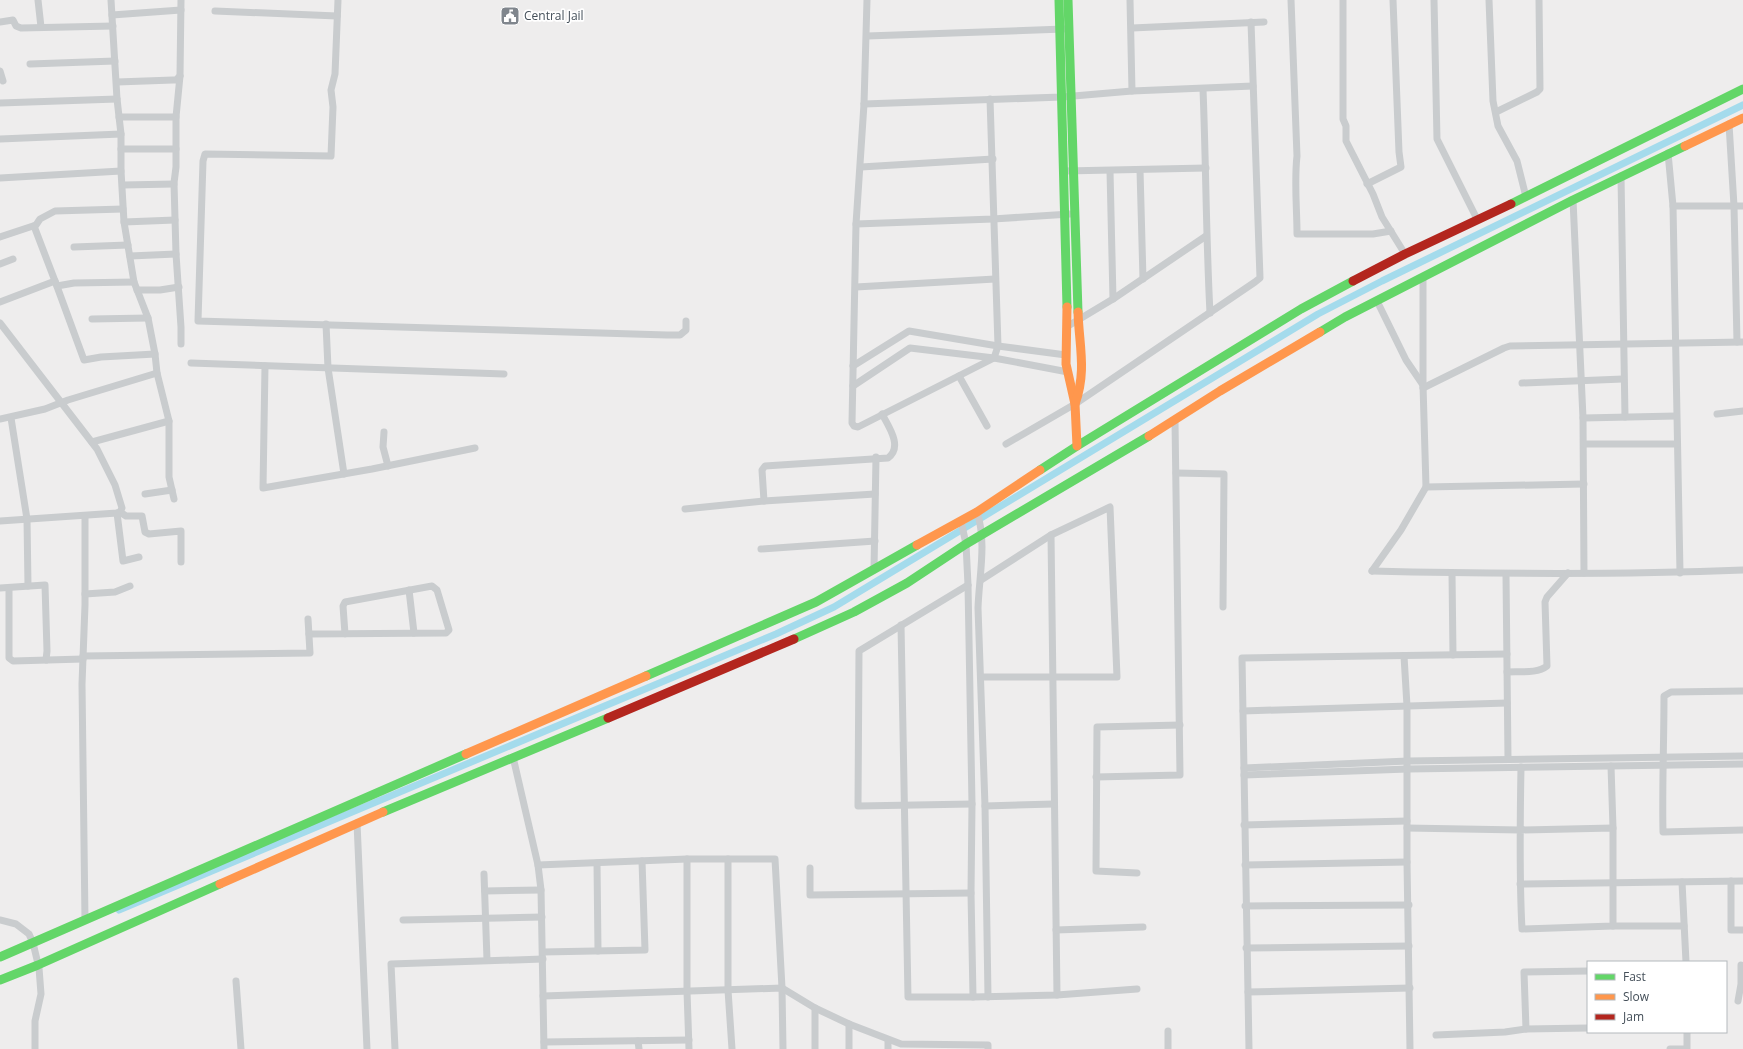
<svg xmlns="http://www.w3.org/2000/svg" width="1743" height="1049" font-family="'Open Sans',sans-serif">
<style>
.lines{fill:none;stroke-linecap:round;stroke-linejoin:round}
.canal{stroke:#a4dbec;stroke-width:7}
.street{stroke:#c9ccce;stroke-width:7}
.fast{stroke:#63d668;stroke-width:9}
.slow{stroke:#ff974d;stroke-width:9}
.jam{stroke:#b3261e;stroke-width:9}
.labels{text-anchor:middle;stroke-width:3.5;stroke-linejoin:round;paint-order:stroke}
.poi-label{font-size:12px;fill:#444f59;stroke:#fff;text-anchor:start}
</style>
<rect width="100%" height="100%" fill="#eeeded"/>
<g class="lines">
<path class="canal" d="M119 910 776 634 834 607 1318 314 1382 281 1743 105"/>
<g class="street">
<path d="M38 0 41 27"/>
<path d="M111 0 117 99 121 134V171L124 222 134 282 148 318 155 354 157 373 169 421V477L174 499"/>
<path d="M338 0 335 74 331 90 333 107 331 156 205 154 203 161 198 321 667 335H680L686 330V321"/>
<path d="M867 0 864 104 856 224 852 423 854 426 858 427 994 358 998 346 990 99"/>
<path d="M1130 0 1132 91"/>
<path d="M1291 0 1297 156C1294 182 1297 208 1297 234H1373L1391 231"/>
<path d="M1343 0V119L1346 126V141L1373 194 1382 217 1405 254"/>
<path d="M1434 0 1437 139 1477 219"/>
<path d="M1489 0 1493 101 1498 126 1517 161 1526 197"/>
<path d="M215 11 337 16"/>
<path d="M112 15 181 10"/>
<path d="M0 22 13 20 16 26 21 28 113 26"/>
<path d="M1132 28 1264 22"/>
<path d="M867 36 1064 29"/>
<path d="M30 64 115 61"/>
<path d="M0 71 3 81"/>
<path d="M117 82 173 80H176L180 76"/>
<path d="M1203 89C1206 164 1206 238 1210 313"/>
<path d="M0 103 117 99"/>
<path d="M864 104 1062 97 1132 91 1253 86"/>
<path d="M1496 112 1537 92 1540 89 1539 0"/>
<path d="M119 117H176"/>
<path d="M1729 124 1734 206 1737 342"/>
<path d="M0 139 121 134"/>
<path d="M121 149H176"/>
<path d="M1668 153 1673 206 1680 573"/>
<path d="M861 167 993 159"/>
<path d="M1140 170 1143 279"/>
<path d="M1065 171 1206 168"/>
<path d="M1110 171 1113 299"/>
<path d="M1621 176 1625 417"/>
<path d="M0 178 121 171"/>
<path d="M1367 184 1401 167 1399 152 1393 0"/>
<path d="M123 185 174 184"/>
<path d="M1573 200 1583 418 1584 573"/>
<path d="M1673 206H1743"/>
<path d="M124 222 175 220"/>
<path d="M856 224 993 219 1070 214"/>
<path d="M0 237 36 225 40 219 55 211 123 209"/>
<path d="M74 247 128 245"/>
<path d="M130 256 176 254"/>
<path d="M0 264 13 259"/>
<path d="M55 281 84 360 101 357 155 354"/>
<path d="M57 286 74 283 134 282"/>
<path d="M856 287 995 279"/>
<path d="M137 290H160L179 287"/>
<path d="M1377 301 1406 360 1423 385"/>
<path d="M0 302 55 281 34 226"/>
<path d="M92 319 148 318"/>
<path d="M0 323 97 449 115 485 122 508 120 512 117 513 0 521"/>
<path d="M326 324 328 368 344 474"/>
<path d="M1068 326 1113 299 1206 236"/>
<path d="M181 344V327L176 254 174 183 176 167V117L180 76 181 0"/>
<path d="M191 363 504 374"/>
<path d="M265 366 263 488 372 469 475 448"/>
<path d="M853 366 909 331 998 346 1066 355"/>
<path d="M959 376 987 426"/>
<path d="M1522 383 1623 379"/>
<path d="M853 386 910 348 994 358 1068 372"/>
<path d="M1423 388 1504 348 1510 346 1743 342"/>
<path d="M1717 414 1743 411"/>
<path d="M11 418 27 519 28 586"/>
<path d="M1583 418 1676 416"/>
<path d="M0 419 45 409 68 400 157 373"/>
<path d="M384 432 383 447 388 466"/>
<path d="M92 442 169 421"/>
<path d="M1006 444 1075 404 1255 282 1260 278 1251 22"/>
<path d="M1584 444H1677"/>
<path d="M1176 473 1224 474 1223 607"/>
<path d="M1426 487 1584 484"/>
<path d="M145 494 172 490"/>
<path d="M764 501 762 470 765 466 888 458C903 447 889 427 882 414"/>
<path d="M685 509 764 501 875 494"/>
<path d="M120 512 126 516H142L145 532 149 534 181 531V562"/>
<path d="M977 512C987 542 979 577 978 608L985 806 988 997"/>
<path d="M117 513 123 561 139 557"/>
<path d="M85 516V605L82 684 85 920"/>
<path d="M961 521 966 544 968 585 972 804 971 893 973 997 1057 995 1137 989"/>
<path d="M1051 535 1057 995"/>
<path d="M761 549 875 541"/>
<path d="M874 570 876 457"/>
<path d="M1372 571C1496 574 1619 575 1743 570"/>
<path d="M1372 571 1401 530 1426 487 1423 385V278"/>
<path d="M1452 573 1453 655"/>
<path d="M1506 575 1508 759"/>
<path d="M981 580 1051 535 1110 507 1117 677H982"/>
<path d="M968 585 859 651 858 806 972 804"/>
<path d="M0 588 45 585 47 651 46 660"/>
<path d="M9 588V658L13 661 83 659"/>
<path d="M409 590 414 633"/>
<path d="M85 594 115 592 130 586"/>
<path d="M901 625 908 997H973"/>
<path d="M309 634 446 633 449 630 437 590 432 586 345 602 343 606 345 634"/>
<path d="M83 656 310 653 308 619"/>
<path d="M1404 656 1407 706V862L1410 1049"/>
<path d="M1507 672C1519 671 1537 674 1547 666L1545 602 1547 597 1568 573"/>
<path d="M1743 691 1671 692 1664 696C1664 742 1662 787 1663 832L1743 830"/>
<path d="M1243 711 1507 703"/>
<path d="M513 757 538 865 541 890 544 1049"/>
<path d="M1611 766 1613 828"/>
<path d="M1244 768 1408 761 1743 756"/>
<path d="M1244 775 1408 769 1743 764"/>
<path d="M1096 777 1180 775 1175 421"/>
<path d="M985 806 1054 804"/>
<path d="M357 823 367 1049"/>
<path d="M1244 825 1407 821"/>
<path d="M1407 828 1520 830 1613 828V926L1522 929C1519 875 1520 821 1521 767"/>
<path d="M687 859V991L689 1049"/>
<path d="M728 859V990L732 1049"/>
<path d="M597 863 598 951"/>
<path d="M538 865 687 859H775L782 988 783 1049"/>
<path d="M1245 865 1407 862"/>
<path d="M810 868V895L971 893"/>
<path d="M1137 873 1096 871 1097 727 1180 725"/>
<path d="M484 874 487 960"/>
<path d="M1731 881V930H1743"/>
<path d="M1682 882 1686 962"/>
<path d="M1520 884 1743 881"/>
<path d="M485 891 541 890"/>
<path d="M1245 906 1409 905"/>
<path d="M0 920 16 924 29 934 33 943 39 968 41 994 35 1021V1049"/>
<path d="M403 920 542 917"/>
<path d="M1613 926H1684"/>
<path d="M1056 930 1143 927"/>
<path d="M1246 948 1409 946"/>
<path d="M543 952 645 950 642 861"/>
<path d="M1588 971 1524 972 1526 1029 1588 1028"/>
<path d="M236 981 241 1049"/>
<path d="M1248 992 1410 988"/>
<path d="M543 996 782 988 815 1008 849 1024 901 1044 988 1045V1049"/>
<path d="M1738 1001 1741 984V965"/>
<path d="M815 1008V1049"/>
<path d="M849 1024V1049"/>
<path d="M1168 1031V1049"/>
<path d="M1436 1035 1505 1032 1526 1029"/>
<path d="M888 1040V1049"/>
<path d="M638 1041 639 1049"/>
<path d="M544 1042 689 1040"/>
<path d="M395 1049 391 964 543 959"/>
<path d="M1249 1049 1242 658 1507 654"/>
<path d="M1670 1049H1687V1032"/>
</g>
<g class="fast">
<path d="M1059 0 1067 307"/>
<path d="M1068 0 1078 312"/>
<path d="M1511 204 1743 89"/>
<path d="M1320 332 1345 317 1573 200 1685 146"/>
<path d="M1040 470 1077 446 1301 309 1353 281"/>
<path d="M794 639 854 612 907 583 966 544 1149 436"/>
<path d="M646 676 816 602 917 545"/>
<path d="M383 812 608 718"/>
<path d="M0 957 466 754"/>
<path d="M0 980 38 965 220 884"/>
</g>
<g class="slow">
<path d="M1685 146 1743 118"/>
<path d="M1067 307 1066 364 1075 404 1077 446"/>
<path d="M1075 404C1087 371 1079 345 1078 312"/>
<path d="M1149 436 1220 391 1320 332"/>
<path d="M917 545 977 512 1040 470"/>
<path d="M466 754 646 676"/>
<path d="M220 884 383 812"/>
</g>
<g class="jam">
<path d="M1353 281 1405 254 1511 204"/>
<path d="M608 718 794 639"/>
</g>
</g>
<defs>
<g id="civic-square" transform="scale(1)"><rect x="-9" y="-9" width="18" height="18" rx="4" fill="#80868d" stroke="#fff"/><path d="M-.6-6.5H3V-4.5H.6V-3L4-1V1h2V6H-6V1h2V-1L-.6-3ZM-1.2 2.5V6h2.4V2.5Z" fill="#fff"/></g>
</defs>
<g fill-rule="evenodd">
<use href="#civic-square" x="510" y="16"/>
</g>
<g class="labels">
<g class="poi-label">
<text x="524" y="20">Central Jail</text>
</g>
</g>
<rect x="1587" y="961" width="140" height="72" fill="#ffffff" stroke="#b4b9bd"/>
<rect x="1595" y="974" width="20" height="6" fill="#63d668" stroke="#b4b9bd"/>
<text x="1623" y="981" font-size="12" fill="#444f59">Fast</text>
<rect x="1595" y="994" width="20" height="6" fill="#ff974d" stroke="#b4b9bd"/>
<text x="1623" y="1001" font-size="12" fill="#444f59">Slow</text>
<rect x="1595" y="1014" width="20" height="6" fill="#b3261e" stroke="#b4b9bd"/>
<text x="1623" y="1021" font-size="12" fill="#444f59">Jam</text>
</svg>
